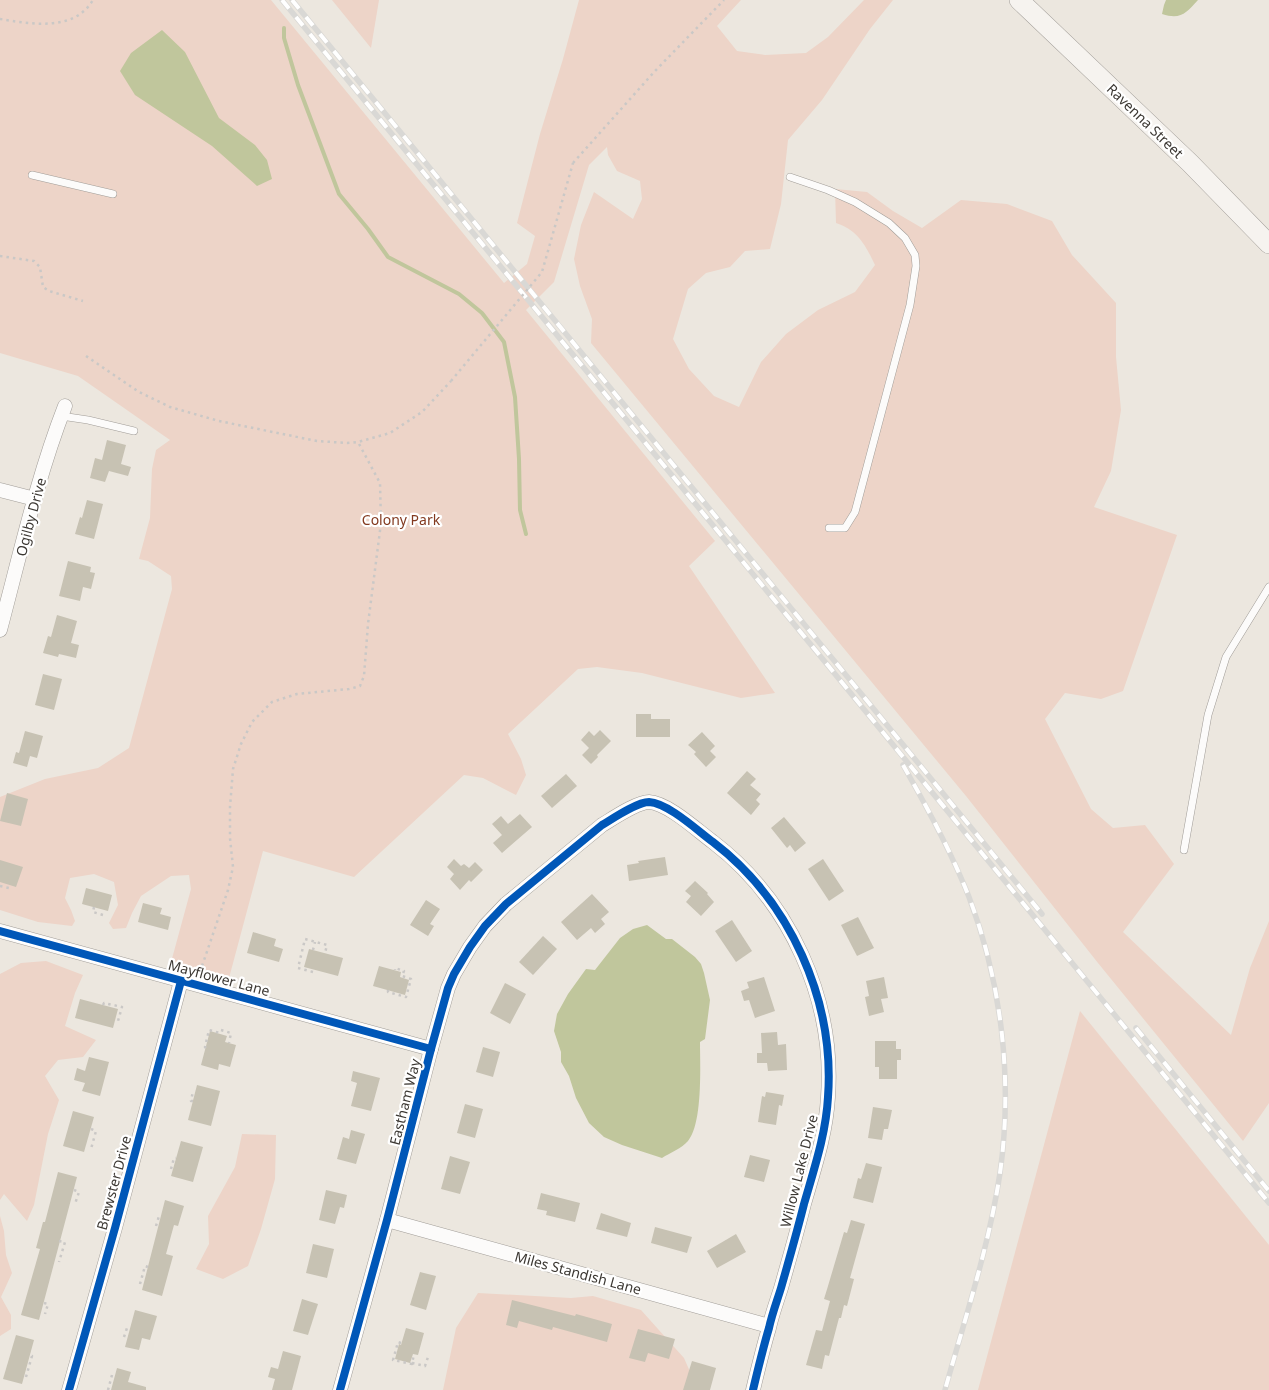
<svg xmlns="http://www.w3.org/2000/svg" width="1269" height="1390" font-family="'Noto Sans',sans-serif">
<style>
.green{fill:#edd4c8}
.water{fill:#c0c69c}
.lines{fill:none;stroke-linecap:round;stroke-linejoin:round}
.stream{stroke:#c0c69c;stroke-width:4}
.building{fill:#c7c2b3}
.lane-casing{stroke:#a19d98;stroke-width:8}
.street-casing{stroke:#a19d98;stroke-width:15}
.secondary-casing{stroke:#a19d98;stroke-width:20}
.path{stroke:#cac8c6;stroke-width:2.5;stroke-dasharray:2.5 4;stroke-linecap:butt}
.lane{stroke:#fcfbfa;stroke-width:7}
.street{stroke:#fcfbfa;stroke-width:14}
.secondary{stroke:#f6f3ef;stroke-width:19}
.rail-casing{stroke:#d9d8d5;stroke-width:5.5}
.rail{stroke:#fff;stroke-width:4;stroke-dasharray:11;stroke-linecap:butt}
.path-bridge{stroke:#cac8c6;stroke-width:2.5;stroke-dasharray:2.5 4;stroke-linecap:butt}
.cycleway-casing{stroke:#fff;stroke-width:11}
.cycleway{stroke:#0057b8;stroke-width:8}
.labels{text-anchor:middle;stroke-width:4.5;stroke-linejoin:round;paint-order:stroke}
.street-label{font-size:14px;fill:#3c3833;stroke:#fff}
.park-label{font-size:14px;fill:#833a20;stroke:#fff}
</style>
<rect width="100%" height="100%" fill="#ece7df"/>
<g class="green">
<path d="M0 0H271L504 283 527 264 535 236 517 223 540 134 563 59 579 0H741L717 26 737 51 765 55 806 53 828 37 864 0H893L870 29 822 100 788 140 781 204 770 249 745 251 730 267 706 273 688 289 673 339 689 369 714 396 739 407 761 362 786 334 818 310 855 292 875 265C866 246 858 230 836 223L835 189 867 192 893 211 922 228 961 200 1007 204 1052 221 1072 255 1116 303V357L1121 410 1111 471 1094 507 1177 535 1123 691 1101 699 1065 693 1045 719 1091 809 1113 828 1145 825 1174 864 1123 932 1231 1035 1250 968 1269 921V1103L1243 1141 1098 963 966 796 591 343 592 319 580 286 574 259 581 225 594 192 633 219 642 199 640 181 617 171 608 155 607 147 589 165 554 282 526 310 715 541 689 566 775 693 741 698 642 673 597 667 578 669 508 734 521 759 526 775 516 795 483 778 464 775 354 877 263 851 225 993 167 977 191 889 189 875 171 876 141 896 132 913 126 928 113 929 109 923 118 905 114 882 94 874 70 878 65 898 71 910 75 921 72 926 38 922 0 910V797L45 779 98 768 129 748 172 589 171 576 148 561 139 559 150 518 152 469 156 450 170 440 78 376 0 353Z"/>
<path d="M332 0H379L371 48Z"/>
<path d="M46 961 83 975 75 993 65 1026 96 1040 83 1057 58 1060 45 1076 59 1100 48 1134 34 1205 27 1221 4 1194 0 1200V974L21 963Z"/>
<path d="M1080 1011 1269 1245V1390H978Z"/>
<path d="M242 1134 276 1135 275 1179 261 1229 248 1266 223 1279 196 1269 209 1244 208 1216 235 1167Z"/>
<path d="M0 1216 4 1231 6 1255 12 1273 1 1297 11 1315V1329L0 1336Z"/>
<path d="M478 1293 571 1298 593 1296 641 1310 684 1358 698 1390H443L456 1328Z"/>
</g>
<g class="water">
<path d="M1166 0H1198C1186 13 1181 20 1162 14L1164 5Z"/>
<path d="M162 30 185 52 219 118 255 145 267 160 272 179 257 186 212 146 135 95 120 71 131 53Z"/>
<path d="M647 925 666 939H672L695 957 701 964 704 973 710 1000 705 1039 700 1042C700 1065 703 1123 688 1141 682 1148 670 1153 662 1158L622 1145 604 1137 589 1123 576 1098 569 1076 561 1062V1052L554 1031 557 1014 568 994 586 969 595 970 620 938 633 929Z"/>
</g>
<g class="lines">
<path class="stream" d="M284 28V38L298 85 339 194 368 229 388 257 459 294 482 313 504 342 515 397 519 459 520 510 526 534"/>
</g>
<g class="building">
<path d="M107 440 126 445 121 464 131 467 128 476 109 471 105 482 90 478 95 458 102 460Z"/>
<path d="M87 500 103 504 94 539 75 534 80 517 82 518Z"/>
<path d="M68 561 91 567 90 572 95 573 91 589 83 587 80 601 59 596Z"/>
<path d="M57 615 77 621 71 643 79 645 76 658 59 654 58 657 43 653 48 636 51 637Z"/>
<path d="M43 674 62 679 54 710 35 705Z"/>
<path d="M636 714H651V719H670V737H636Z"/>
<path d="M600 730 611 741 597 755 598 757 591 764 582 755 589 748 581 740 589 731 594 736Z"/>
<path d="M25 731 43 736 37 758 30 756 27 767 13 763 16 752 19 753Z"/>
<path d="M702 732 715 746 710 751 716 757 706 767 694 754 696 752 688 745Z"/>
<path d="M747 771 756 779 750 785 761 794 756 800 760 804 751 815 727 793Z"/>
<path d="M566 774 577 786 552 808 541 796Z"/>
<path d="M7 793 28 799 21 826 0 821Z"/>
<path d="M520 814 532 827 502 853 493 843 502 835 492 824 501 816 508 824Z"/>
<path d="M784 817 806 843 795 852 790 845 787 848 771 828Z"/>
<path d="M665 857 668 875 629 881 627 865 639 863 638 861Z"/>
<path d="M454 859 461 866 464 864 469 868 475 862 483 870 471 882 469 880 460 890 450 879 454 874 447 867Z"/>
<path d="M823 859 844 891 829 901 808 869Z"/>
<path d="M0 860 23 867 16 887 0 882Z"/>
<path d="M695 881 708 893 707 894 714 902 701 916 686 902 691 896 685 891Z"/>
<path d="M86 888 112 895 108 911 82 904Z"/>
<path d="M592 894 609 912 601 919 605 924 595 933 591 928 577 940 561 922Z"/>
<path d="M426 900 440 909 430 924 434 926 428 936 410 925Z"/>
<path d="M143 903 162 908 160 914 171 917 168 930 138 922Z"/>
<path d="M858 917 874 948 857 956 841 925Z"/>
<path d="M732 920 752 951 736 962 715 931Z"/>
<path d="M253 932 276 939 274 946 283 949 279 962 247 953Z"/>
<path d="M543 936 557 949 533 975 519 962Z"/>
<path d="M309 949 343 958 338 976 304 967Z"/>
<path d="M379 966 401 972 400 977 409 980 405 995 373 986Z"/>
<path d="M764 977 775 1011 755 1018 749 1000 744 1001 741 991 749 988 747 982Z"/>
<path d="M884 977 888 998 881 999 884 1012 869 1016 865 997 869 996 866 981Z"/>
<path d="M505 983 526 994 510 1024 490 1013Z"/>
<path d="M80 999 118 1009 113 1028 75 1018Z"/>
<path d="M210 1031 227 1036 225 1042 236 1045 230 1067 219 1064 218 1070 201 1065Z"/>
<path d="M777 1032 778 1045 786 1044 787 1070 768 1071 767 1063H757V1053H762L761 1033Z"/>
<path d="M875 1041H896V1049H901V1060H897V1079H879V1067H875Z"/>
<path d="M483 1047 500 1052 493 1077 476 1072Z"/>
<path d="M89 1057 109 1062 100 1096 82 1091 85 1083 74 1080 77 1068 85 1071Z"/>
<path d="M353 1071 380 1078 371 1111 351 1106 357 1083 351 1081Z"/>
<path d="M197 1085 220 1091 211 1126 188 1120Z"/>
<path d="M766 1092 784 1095 782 1106 779 1105 776 1125 758 1122 762 1096 765 1097Z"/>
<path d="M465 1104 483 1109 475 1138 457 1133Z"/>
<path d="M873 1107 892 1110 888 1129H884L882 1140 868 1138Z"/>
<path d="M73 1111 94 1117 84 1152 63 1146Z"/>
<path d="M351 1130 365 1134 356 1164 337 1159 343 1137 349 1139Z"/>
<path d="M181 1141 203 1147 193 1182 171 1176Z"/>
<path d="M750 1155 770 1160 764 1182 744 1177Z"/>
<path d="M450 1156 470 1162 460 1194 441 1189Z"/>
<path d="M866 1163 882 1167 873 1203 853 1198 858 1178 861 1179Z"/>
<path d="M58 1172 77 1177 39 1320 21 1315 40 1249 36 1248 43 1222H45Z"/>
<path d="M326 1190 347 1195 344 1208 340 1207 335 1224 319 1220Z"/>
<path d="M541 1193 580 1203 575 1222 546 1215 547 1211 537 1209Z"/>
<path d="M165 1200 184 1206 178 1226 174 1225 166 1254 173 1256 162 1296 142 1290Z"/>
<path d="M601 1213 631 1223 627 1237 596 1229Z"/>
<path d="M851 1220 865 1224 850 1278 854 1279 847 1306 844 1305 841 1318H839L829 1356 825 1355 822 1369 806 1365 816 1330 822 1331 830 1301 824 1299 828 1286 844 1232 847 1233Z"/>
<path d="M655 1227 692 1237 687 1253 651 1243Z"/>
<path d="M736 1234 746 1252 717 1268 707 1251Z"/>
<path d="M313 1244 334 1249 327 1278 306 1273Z"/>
<path d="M420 1272 436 1276 426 1310 410 1305Z"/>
<path d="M302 1299 318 1304 308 1335 293 1331Z"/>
<path d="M512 1300 575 1316 576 1314 612 1324 607 1342 553 1327 552 1330 519 1321 517 1328 506 1325Z"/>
<path d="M135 1310 157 1316 150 1340 142 1338 139 1350 125 1347Z"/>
<path d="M406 1328 424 1333 418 1355 413 1354 410 1363 395 1359 399 1344 401 1345Z"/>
<path d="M638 1329 675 1339 669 1359 648 1353 645 1362 629 1358Z"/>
<path d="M16 1335 34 1340 22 1384 3 1379Z"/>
<path d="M283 1351 301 1356 292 1390H272L275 1379 268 1377 271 1367 278 1369Z"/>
<path d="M692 1361 716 1368 710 1390H683Z"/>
<path d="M117 1368 131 1372 128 1382 146 1387V1390H111Z"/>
</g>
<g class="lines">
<g class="lane-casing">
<g id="lane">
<path d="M32 175 113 194"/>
<path d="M790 177 828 190 855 202 889 223 905 238 915 255 916 266 910 305 855 512 845 528H829"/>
<path d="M61 416 88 420 134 431"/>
<path d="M1184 850 1208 715 1226 657 1269 587"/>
</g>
</g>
<g class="street-casing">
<g id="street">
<path d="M0 490 35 499"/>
<path d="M0 630C20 555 37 478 65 406"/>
<path d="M0 931 431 1049"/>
<path d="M387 1220 769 1326"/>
<path d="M69 1390 115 1228 181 981"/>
<path d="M340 1390 387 1220 431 1049 448 988 454 974 470 947 485 926 506 904 602 825C612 819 637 802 649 802 668 803 698 831 713 842 790 901 835 1000 828 1097 826 1134 814 1169 804 1204 797 1232 789 1260 781 1288 777 1301 772 1314 769 1328 763 1348 758 1369 753 1390"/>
</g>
</g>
<g class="secondary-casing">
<path id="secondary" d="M1019 0 1190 163 1269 244"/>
</g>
<g class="path">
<path d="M0 19C31 24 74 32 93 0"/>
<path d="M573 163 655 71 724 0"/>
<path d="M0 256 34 261 40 267 43 287 49 291 83 301"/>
<path d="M86 356 139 392 170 407 219 421 317 441 347 443 358 442 390 433 422 412 451 381"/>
<path d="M0 886 9 888"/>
<path d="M94 907 93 912 103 915"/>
<path d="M313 950 315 942"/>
<path d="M200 972 228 890 233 867 230 838V807L233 769 241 744 252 722 272 702 297 694 349 689 360 686 364 676 368 624 381 523 380 483 358 442"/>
<path d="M313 972 298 968 305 939 327 945 325 953"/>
<path d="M388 990V992L406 997 411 979 402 976 404 971 395 968V970"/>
<path d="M103 1005 104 1003 122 1007 118 1021"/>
<path d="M221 1030 231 1033 229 1043"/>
<path d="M206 1048 205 1047 209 1030 220 1033"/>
<path d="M193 1101H191L193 1091"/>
<path d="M91 1129 96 1131 91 1149"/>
<path d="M171 1169 174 1158H176"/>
<path d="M74 1190 79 1192 75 1204"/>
<path d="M156 1226 159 1216H161"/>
<path d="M59 1241 65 1242 59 1262"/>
<path d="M140 1284 145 1266 148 1267"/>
<path d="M44 1303 48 1304 45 1314"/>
<path d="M124 1337 127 1328 130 1329"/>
<path d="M401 1343 398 1342 393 1360 412 1364 414 1354"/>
<path d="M412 1363 425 1366 428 1357"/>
<path d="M26 1377 32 1356H30"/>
<path d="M108 1390 112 1375"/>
</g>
<use href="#lane" class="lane"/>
<use href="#street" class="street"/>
<use href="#secondary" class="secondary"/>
<g class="rail-casing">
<g id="rail">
<path d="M282 0 1269 1203"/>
<path d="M292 0 1042 914"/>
<path d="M903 765C927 807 951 851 969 897 1002 984 1013 1081 1000 1173 989 1247 965 1318 945 1390"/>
<path d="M1136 1028 1269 1191"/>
</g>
</g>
<use href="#rail" class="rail"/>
<path class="path-bridge" d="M451 381 542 272 573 163"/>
<g class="cycleway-casing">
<g id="cycleway">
<path d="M0 931 431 1049"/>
<path d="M69 1390 115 1228 181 981"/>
<path d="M340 1390 387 1220 431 1049 448 988 454 974 470 947 485 926 506 904 602 825C612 819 637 802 649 802 668 803 698 831 713 842 790 901 835 1000 828 1097 826 1134 814 1169 804 1204 797 1232 789 1260 781 1288 777 1301 772 1314 769 1328 763 1348 758 1369 753 1390"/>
</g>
</g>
<use href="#cycleway" class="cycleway"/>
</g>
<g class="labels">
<g class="street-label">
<text transform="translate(1145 121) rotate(44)" y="5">Ravenna Street</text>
<text transform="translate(31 517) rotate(-75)" y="5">Ogilby Drive</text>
<text transform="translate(219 978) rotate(15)" y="5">Mayflower Lane</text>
<text transform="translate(405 1102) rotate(-76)" y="5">Eastham Way</text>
<text transform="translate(799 1171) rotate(-76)" y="5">Willow Lake Drive</text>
<text transform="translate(114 1183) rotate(-75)" y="5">Brewster Drive</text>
<text transform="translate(578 1273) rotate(15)" y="5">Miles Standish Lane</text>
</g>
<g class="park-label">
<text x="401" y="525">Colony Park</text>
</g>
</g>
</svg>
